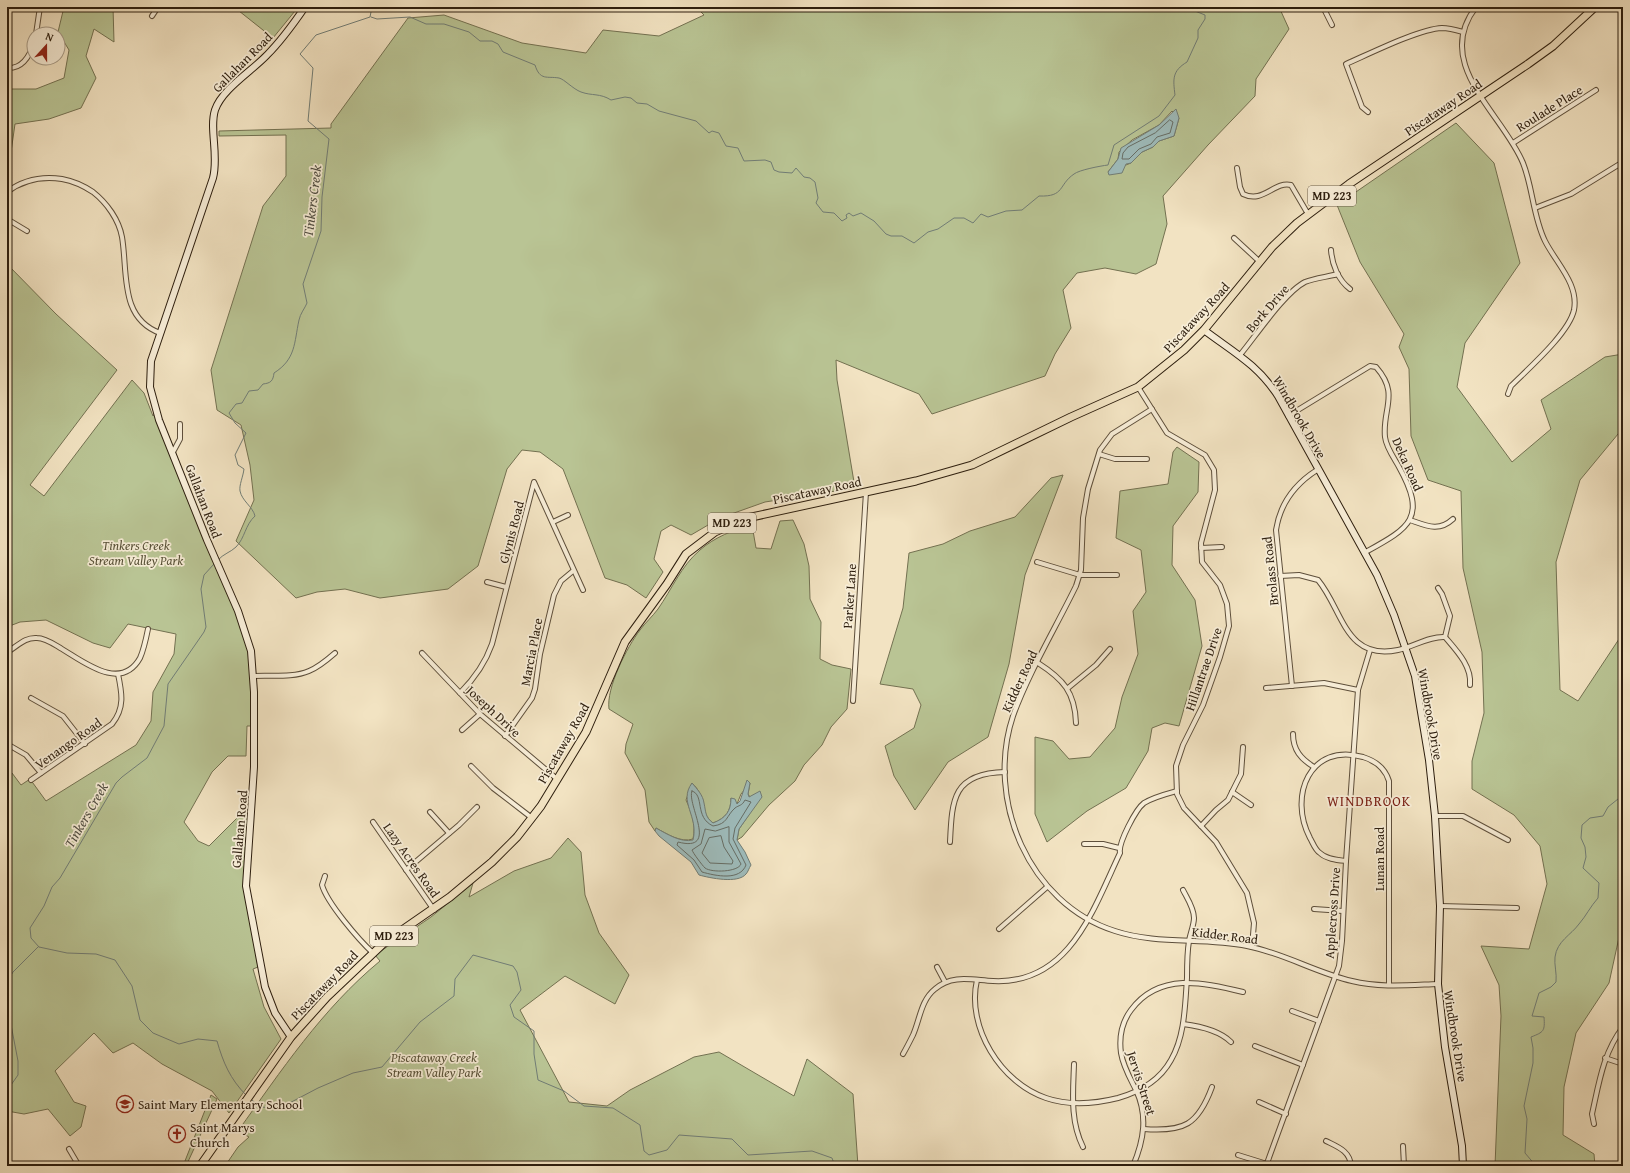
<svg xmlns="http://www.w3.org/2000/svg" width="1630" height="1173" font-family="'Gentium Book Plus',serif">
<style>
.green{fill:#b9c494;stroke:#737151;fill-rule:evenodd}
.water{fill:#9ebcbc;stroke:#717d76}
.lines{fill:none;stroke-linecap:round;stroke-linejoin:round}
.shore{stroke:#666d65;stroke-width:1}
.stream{stroke:#717d76;stroke-width:1}
.street-casing{stroke:#5e4f3b;stroke-width:6}
.secondary-casing{stroke:#2d1e0e;stroke-width:8}
.primary-casing{stroke:#2d1e0e;stroke-width:9}
.street{stroke:#f7edd7;stroke-width:4}
.secondary{stroke:#f7edd7;stroke-width:6}
.primary{stroke:#f2e3c2;stroke-width:7}
.labels{text-anchor:middle;stroke-width:3.5;stroke-linejoin:round;paint-order:stroke}
.shield{fill:#f7edd7;stroke:#6a5c4a;stroke-width:1}
.shield-label{font-size:12px;font-weight:bold;fill:#2d1e0e}
.street-label{font-size:13px;fill:#2d1e0e;stroke:#f7edd7}
.park-label{font-size:13px;font-style:italic;fill:#575036;stroke:#f7edd7}
.poi-label{font-size:13px;fill:#2d1e0e;stroke:#f7edd7;text-anchor:start}
.water-label{font-size:14px;font-style:italic;fill:#4f4d42;stroke:#f7edd7}
.neighbourhood-label{font-size:14px;letter-spacing:1px;fill:#7a1f14;stroke:#f7edd7}
</style>
<rect width="100%" height="100%" fill="#f2e3c2"/>
<filter id="stains"><feTurbulence type="fractalNoise" baseFrequency=".005" numOctaves="4"/><feColorMatrix values="0 0 0 0 .2 0 0 0 0 .09 0 0 0 0 .02 0 0 0 .5 -.17"/></filter>
<radialGradient id="worn" r=".72"><stop offset=".6" stop-color="#630" stop-opacity="0"/><stop offset="1" stop-color="#630" stop-opacity=".3"/></radialGradient>
<g class="green">
<path d="M64 7H113L114 42 94 29 86 56 96 78 81 108 49 119 15 124 11 152 7 154V89H36L64 78 69 50 58 32Z"/>
<path d="M234 7H288L295 11 273 38Z"/>
<path d="M696 7H1279L1289 29 1256 79 1255 96 1208 145 1163 196 1167 224 1156 264 1136 274 1105 268 1077 273 1063 290 1071 328 1055 354 1045 376 932 414 919 394 836 360 837 380 855 488 765 502 720 518 691 535 671 525 661 531 654 559 663 572 646 598 627 585 605 578 563 469 540 452 522 450 507 469 478 566 448 589 380 598 345 589 317 592 296 598 236 541 254 500 250 465 241 425 217 410 211 370 263 206 286 176V135L219 136V131L331 128V124L408 18 444 15 522 43 586 53 603 30 659 36 704 15ZM1172 111 1179 118 1174 136 1159 141 1153 147 1142 152 1131 163 1108 172 1118 159 1119 152 1132 140 1159 125Z"/>
<path d="M1456 123 1494 163 1520 263 1465 343 1457 387 1512 462 1551 429 1541 400 1605 357 1623 354V428L1580 480 1556 562 1560 690 1578 701 1623 633V919L1609 983 1576 1033 1564 1087 1563 1135 1594 1154 1595 1166H1495L1501 1016 1499 985 1481 946 1529 949 1547 884 1540 846 1514 815 1472 789V761L1484 713 1482 652 1463 568 1461 491 1428 480 1411 436 1409 369 1399 347 1404 334 1360 262 1337 205Z"/>
<path d="M7 264 56 314 117 370 30 485 44 496 132 380 144 393 153 416 155 413 239 618 251 658 253 726H247L246 756H228L212 772 184 822 198 841 209 846 249 806 244 875 258 967 253 969 264 1007 281 1039 229 1113 212 1091 162 1064 133 1043 113 1053 94 1033 55 1071 74 1102 86 1106 81 1127 70 1136 48 1109 24 1114 7 1111V773H12L21 785 30 779 46 801 136 745 151 721 153 692 174 654 176 634 128 624 110 648 93 643 46 620 20 622 7 627Z"/>
<path d="M1177 447 1199 462 1198 492 1173 526 1172 565 1195 600 1202 646 1179 726 1165 723 1152 728 1148 751 1126 788 1087 811 1047 842 1035 814V737L1053 741 1069 759 1090 757 1115 728 1122 697 1138 654 1133 611 1146 592 1141 550 1116 538 1120 491 1168 484 1173 452Z"/>
<path d="M1063 475 1025 575 1009 664 988 737 948 762 915 810 894 776 885 746 914 728 921 705 913 689 880 684 903 608 909 553 943 544 970 531 1015 517 1051 478Z"/>
<path d="M793 520 804 544 809 566 810 599 821 622 820 659 832 665 851 669 847 709 831 727 822 745 804 765 795 781 769 805 742 837 737 840 739 829 748 816 755 795 750 797 748 794 750 783 741 794 737 804 731 798C731 811 726 818 713 823 699 813 708 798 692 783L686 800C692 813 696 825 693 839 681 843 667 834 656 828L655 831 649 822 645 790 625 753 626 744 633 724 609 709C606 688 627 647 640 630 645 623 652 617 658 609 672 589 681 566 700 550 715 537 733 530 752 525L756 548 771 549 780 521Z"/>
<path d="M568 838 581 852 585 895 599 933 629 975 615 1004 565 976 520 1010 569 1102 607 1106 630 1090 694 1057 719 1052 794 1096 807 1059 853 1094 858 1166H225L238 1147 249 1137 238 1131C281 1071 322 1009 380 961L375 955 431 917 473 883 469 897 514 871 551 858Z"/>
<path d="M211 1095 217 1099 186 1166H183Z"/>
</g>
<g class="water">
<path d="M1176 109 1179 118 1174 136 1159 141 1153 147 1142 152 1131 163 1126 164 1122 173 1109 175 1108 172 1118 159 1121 148 1159 125Z"/>
<path d="M747 780 750 783 748 794 749 797 760 791 762 797 739 829 737 840 745 852 751 865C749 868 748 872 746 874 738 884 710 878 699 875L691 862 659 836 655 831 656 828C667 834 681 843 693 840 699 816 678 802 692 783 697 789 703 795 704 803 706 812 705 817 713 823 726 818 731 811 731 798L735 799 737 804 740 801Z"/>
</g>
<g class="lines">
<g class="shore">
<path d="M1170 120 1173 122 1170 133 1157 137 1151 144 1139 149 1129 159H1122L1123 153 1128 147 1155 133Z"/>
<path d="M692 791C705 795 694 817 713 826 728 824 726 816 735 808 739 805 742 806 745 800L751 802 735 828 733 839 746 865C740 881 716 876 702 872L694 860 677 845 678 842C720 853 686 804 692 791Z"/>
<path d="M729 827V842L741 864C738 872 712 873 705 868 702 865 693 853 692 850L701 844 705 829 715 831Z"/>
<path d="M721 836 724 847 733 861 732 864 710 863 702 853 709 838Z"/>
</g>
<g class="stream">
<path d="M371 17 377 19 410 17 426 24H444L469 32 480 41H492L498 44 503 52 535 65C540 81 547 76 559 78 564 79 573 89 581 92 592 96 600 93 611 100L625 97 631 98 637 103 647 104 659 111 696 121 709 133 712 131 719 133 726 146 738 148 744 161 765 160 771 162 774 170 779 172 792 173 796 168 804 177 810 178 815 182 818 198 816 203 823 212 834 213 842 221 847 218 846 215 849 213 853 216 861 213 874 221 886 234 891 236H902L914 243 928 232 938 229 954 218H964L973 223 981 214 988 217 1006 211 1022 210 1039 196C1065 197 1058 185 1074 174 1079 170 1100 166 1108 165L1114 145 1159 116 1175 95C1173 79 1172 71 1187 62L1198 38V30L1205 19V15L1195 11 1194 7"/>
<path d="M218 560C223 554 231 552 236 547 245 538 245 525 255 516 253 507 242 501 240 491 239 485 243 477 244 469L238 465 235 455 246 433 235 423 229 413 236 404 242 403 249 391 258 390 263 384C271 383 273 381 274 373 296 359 294 343 299 320 300 314 305 308 307 303L303 284 321 231 322 197 329 139 308 121 313 68 300 54 316 35 370 17 372 7"/>
<path d="M39 947 31 938 30 928 44 906 52 887 60 878 116 783 122 777 147 758 164 726 168 684 204 632 206 627 201 589 204 575 214 564"/>
<path d="M39 947 67 953 96 954 115 960 132 986 140 1020 153 1033 179 1044 198 1039 217 1041C223 1062 230 1079 246 1095"/>
<path d="M7 1086 11 1085 18 1075V1061L7 1004V982L13 972 38 947"/>
<path d="M252 1100 260 1107 280 1108 318 1088 353 1073 382 1067 420 1022 454 996 455 979 473 955 513 966 517 972 521 990 510 1005 514 1017 534 1031V1054L538 1080 564 1091 584 1106 613 1108 640 1125 644 1151 649 1155 667 1150 679 1135 732 1139 748 1155 812 1151 832 1158 835 1166"/>
<path d="M1536 1166 1525 1153 1527 1119 1524 1106 1533 1063V1048L1531 1037C1544 1032 1545 1031 1544 1017L1532 1016 1539 993 1551 987 1556 982C1557 974 1554 964 1555 957 1557 941 1571 935 1579 924 1586 916 1590 907 1598 898L1599 883 1583 868 1586 857 1585 847 1581 838 1582 825 1590 818 1603 816 1608 807 1623 795"/>
</g>
<g class="street-casing">
<g id="street">
<path d="M1323 7 1332 25"/>
<path d="M1476 7C1432 64 1503 114 1523 163 1533 188 1533 217 1545 241 1556 263 1579 284 1574 310 1569 333 1529 368 1511 386L1508 394"/>
<path d="M152 16 158 7"/>
<path d="M36 34 40 7"/>
<path d="M7 68C23 69 30 56 34 42"/>
<path d="M1368 112 1362 107 1346 64C1369 54 1419 29 1442 28 1449 28 1456 30 1463 32"/>
<path d="M1513 143 1596 90"/>
<path d="M1237 168 1240 187 1243 194C1263 204 1274 181 1291 185L1308 214"/>
<path d="M7 192C23 180 42 176 62 179 73 181 84 186 93 192 107 203 119 220 122 237 128 272 119 318 160 333"/>
<path d="M1535 208 1571 194 1623 162"/>
<path d="M7 219 27 231"/>
<path d="M1234 238 1260 262"/>
<path d="M1331 250C1332 264 1338 280 1350 289"/>
<path d="M1240 355C1255 337 1285 292 1305 282 1315 278 1327 277 1338 274"/>
<path d="M1138 387 1167 433 1205 455 1214 470 1215 490 1201 543 1202 562 1220 585 1227 604 1229 626 1220 657 1203 705 1183 745 1176 766 1177 794 1184 808 1216 842 1247 893 1254 923 1252 947"/>
<path d="M1152 409 1112 434 1100 450 1088 489 1083 518 1081 570 1076 586C1056 627 1028 674 1013 716 985 800 1029 904 1115 931 1157 945 1204 937 1247 946 1284 953 1316 973 1352 981 1380 988 1410 985 1438 984"/>
<path d="M1288 416 1370 366 1376 367C1400 394 1382 409 1385 437 1386 447 1394 458 1399 467 1428 519 1409 528 1364 553"/>
<path d="M173 452 180 439V424"/>
<path d="M1099 454 1115 459H1147"/>
<path d="M1410 520C1427 526 1439 532 1453 519"/>
<path d="M553 522 568 515"/>
<path d="M1201 548 1222 547"/>
<path d="M1037 562 1080 575H1117"/>
<path d="M1280 576 1299 575 1318 580C1343 610 1345 661 1398 650 1413 647 1429 636 1445 637 1456 650 1472 666 1470 685"/>
<path d="M487 582 506 587"/>
<path d="M1438 588 1442 594 1450 616 1445 637"/>
<path d="M7 652C17 647 24 637 37 638 46 638 55 645 62 649 84 662 121 692 140 658 144 649 146 639 148 629"/>
<path d="M422 653 480 714 557 779"/>
<path d="M1038 663C1063 679 1075 692 1076 723"/>
<path d="M253 676C271 675 293 678 309 671 319 667 327 660 335 653"/>
<path d="M1292 686 1276 530C1280 504 1295 484 1317 470"/>
<path d="M1068 688 1096 665 1110 649"/>
<path d="M1266 688 1324 683 1358 690"/>
<path d="M460 693C475 678 485 664 492 644L534 482 583 590"/>
<path d="M31 698 63 716 85 744"/>
<path d="M853 701 866 492"/>
<path d="M462 730 480 714"/>
<path d="M1293 734C1293 750 1301 759 1314 767"/>
<path d="M505 736 532 698 535 689 540 654 554 595 561 581 573 571"/>
<path d="M7 744 26 755 41 773"/>
<path d="M471 766 493 788 532 818"/>
<path d="M31 780 112 724C125 708 122 693 118 674"/>
<path d="M1232 792 1251 805"/>
<path d="M430 812 449 833"/>
<path d="M1435 816H1463L1508 840"/>
<path d="M373 822 434 910"/>
<path d="M1201 826 1216 810 1228 800 1241 774 1243 747"/>
<path d="M950 842C952 799 953 773 1005 772"/>
<path d="M1084 844H1103L1119 848"/>
<path d="M1346 861C1337 860 1326 859 1320 853 1315 850 1313 843 1310 838 1288 796 1310 742 1363 757 1376 761 1385 768 1389 781V985"/>
<path d="M406 870 459 825 477 807"/>
<path d="M325 876 322 885C327 903 359 940 373 953"/>
<path d="M1440 906 1517 908"/>
<path d="M1314 909 1343 911"/>
<path d="M999 929 1047 887"/>
<path d="M937 967 945 982"/>
<path d="M977 980C966 1027 1001 1083 1046 1098 1069 1106 1094 1104 1118 1098 1139 1092 1160 1080 1171 1060 1185 1036 1185 1005 1187 978 1187 966 1187 953 1189 941 1190 934 1194 925 1194 918 1194 908 1187 898 1183 890"/>
<path d="M1292 1011 1319 1021"/>
<path d="M1183 1024C1199 1026 1219 1030 1231 1042"/>
<path d="M1255 1046 1303 1065"/>
<path d="M903 1054C907 1047 910 1041 913 1035 920 1019 921 1000 935 989 952 974 972 980 993 981 1069 985 1093 910 1120 853 1118 843 1136 809 1144 803 1154 797 1166 794 1177 791"/>
<path d="M1605 1058 1623 1064"/>
<path d="M1074 1064C1073 1093 1070 1121 1083 1147"/>
<path d="M1259 1102 1286 1114"/>
<path d="M1594 1124 1592 1114C1599 1083 1603 1053 1623 1027"/>
<path d="M1144 1129C1184 1132 1198 1125 1212 1087"/>
<path d="M1326 1141C1338 1147 1350 1151 1351 1166"/>
<path d="M1403 1146 1404 1166"/>
<path d="M69 1149 79 1166"/>
<path d="M1238 1155 1267 1164"/>
<path d="M1133 1166C1144 1140 1148 1116 1136 1090 1130 1078 1123 1066 1121 1053 1119 1038 1122 1022 1131 1010 1159 972 1204 982 1243 992"/>
<path d="M1266 1166 1339 966 1342 941 1346 861 1358 690 1370 650"/>
</g>
</g>
<g class="secondary-casing">
<g id="secondary">
<path d="M1204 330C1233 352 1257 364 1278 396L1377 575 1394 615 1415 676 1429 760 1435 816 1440 906 1438 984 1445 1047 1462 1146 1463 1166"/>
<path d="M291 1037 275 1013 265 987 246 886 254 767V692L251 651 238 611 207 540 159 420 150 387 151 361 213 178C219 155 209 129 215 110 222 89 252 71 267 55 281 41 294 23 305 7"/>
</g>
</g>
<g class="primary-casing">
<path id="primary" d="M200 1166 291 1037 327 997 385 942 450 897 492 862 517 837 541 806 586 732 625 642 667 584 686 554 715 532 747 518 916 481 972 465 1071 417 1138 387 1184 350 1204 330 1272 247 1297 223 1349 184 1528 64 1553 46 1595 7"/>
</g>
<use href="#street" class="street"/>
<use href="#secondary" class="secondary"/>
<use href="#primary" class="primary"/>
</g>
<defs>
<g id="school-ring" transform="scale(0.9)"><circle r="9.5" fill="#f7edd7" stroke="#8f2418" stroke-width="1.5"/><path d="M0-5L7-2L0 1L-7-2ZM-4 1L0 2.5L4 1V4Q0 6-4 4Z" fill="#8f2418"/></g>
<g id="church-ring" transform="scale(0.9)"><circle r="9.5" fill="#f7edd7" stroke="#8f2418" stroke-width="1.5"/><path d="M-1.2-6h2.4v3.5h3.3v2.4h-3.3V6h-2.4V-.1h-3.3v-2.4h3.3Z" fill="#8f2418"/></g>
</defs>
<g fill-rule="evenodd">
<use href="#school-ring" x="125" y="1104"/>
<use href="#church-ring" x="177" y="1134"/>
</g>
<g class="labels">
<g class="shield">
<rect x="1308" y="186" width="48" height="20" rx="3"/>
<rect x="708" y="513" width="48" height="20" rx="3"/>
<rect x="370" y="926" width="48" height="20" rx="3"/>
</g>
<g class="shield-label">
<text x="1332" y="200">MD 223</text>
<text x="732" y="527">MD 223</text>
<text x="394" y="940">MD 223</text>
</g>
<g class="street-label">
<text transform="translate(242 62) rotate(-45)" y="5">Gallahan Road</text>
<text transform="translate(1443 107) rotate(-34)" y="5">Piscataway Road</text>
<text transform="translate(1549 108) rotate(-32)" y="5">Roulade Place</text>
<text transform="translate(1267 308) rotate(-49)" y="5">Bork Drive</text>
<text transform="translate(1196 317) rotate(-47)" y="5">Piscataway Road</text>
<text transform="translate(1300 417) rotate(60)" y="5">Windbrook Drive</text>
<text transform="translate(1408 464) rotate(66)" y="5">Deka Road</text>
<text transform="translate(817 490) rotate(-12)" y="5">Piscataway Road</text>
<text transform="translate(204 501) rotate(69)" y="5">Gallahan Road</text>
<text transform="translate(511 532) rotate(-75)" y="5">Glynis Road</text>
<text transform="translate(1270 571) rotate(-96)" y="5">Brolass Road</text>
<text transform="translate(849 596) rotate(-86)" y="5">Parker Lane</text>
<text transform="translate(531 652) rotate(-79)" y="5">Marcia Place</text>
<text transform="translate(1203 669) rotate(-71)" y="5">Hillantrae Drive</text>
<text transform="translate(1019 681) rotate(-65)" y="5">Kidder Road</text>
<text transform="translate(494 711) rotate(43)" y="5">Joseph Drive</text>
<text transform="translate(1431 714) rotate(80)" y="5">Windbrook Drive</text>
<text transform="translate(68 743) rotate(-35)" y="5">Venango Road</text>
<text transform="translate(563 743) rotate(-60)" y="5">Piscataway Road</text>
<text transform="translate(239 829) rotate(-85)" y="5">Gallahan Road</text>
<text transform="translate(1379 859) rotate(-90)" y="5">Lunan Road</text>
<text transform="translate(412 860) rotate(55)" y="5">Lazy Acres Road</text>
<text transform="translate(1332 913) rotate(-86)" y="5">Applecross Drive</text>
<text transform="translate(1225 935) rotate(7)" y="5">Kidder Road</text>
<text transform="translate(324 985) rotate(-46)" y="5">Piscataway Road</text>
<text transform="translate(1456 1036) rotate(81)" y="5">Windbrook Drive</text>
<text transform="translate(1142 1083) rotate(72)" y="5">Jervis Street</text>
</g>
<g class="park-label">
<text x="136" y="550">Tinkers Creek<tspan x="136" dy="15">Stream Valley Park</tspan></text>
<text x="434" y="1062">Piscataway Creek<tspan x="434" dy="15">Stream Valley Park</tspan></text>
</g>
<g class="poi-label">
<text x="138" y="1109">Saint Mary Elementary School</text>
<text x="190" y="1132">Saint Marys<tspan x="190" dy="15">Church</tspan></text>
</g>
<g class="water-label">
<text transform="translate(312 201) rotate(-83)" y="5">Tinkers Creek</text>
<text transform="translate(86 815) rotate(-60)" y="5">Tinkers Creek</text>
</g>
<g class="neighbourhood-label">
<text x="1369" y="806">WINDBROOK</text>
</g>
</g>
<rect width="1630" height="1173" fill="none" stroke="#f2e3c2" stroke-width="24"/>
<rect x="8" y="8" width="1614" height="1157" fill="none" stroke="#2d1e0e" stroke-width="2"/>
<rect x="12" y="12" width="1606" height="1149" fill="none" stroke="#2d1e0e"/>
<g transform="translate(46 46) rotate(21)"><circle r="19" fill="#f7edd7" stroke="#a69a87"/>
<path d="M0-3L7 15L0 10L-7 15Z" fill="#8f2418"/>
<text y="-6" font-size="11" font-weight="bold" text-anchor="middle" fill="#2d1e0e">N</text>
</g>
<rect width="100%" height="100%" filter="url(#stains)"/>
<rect width="100%" height="100%" fill="url(#worn)"/>
</svg>
